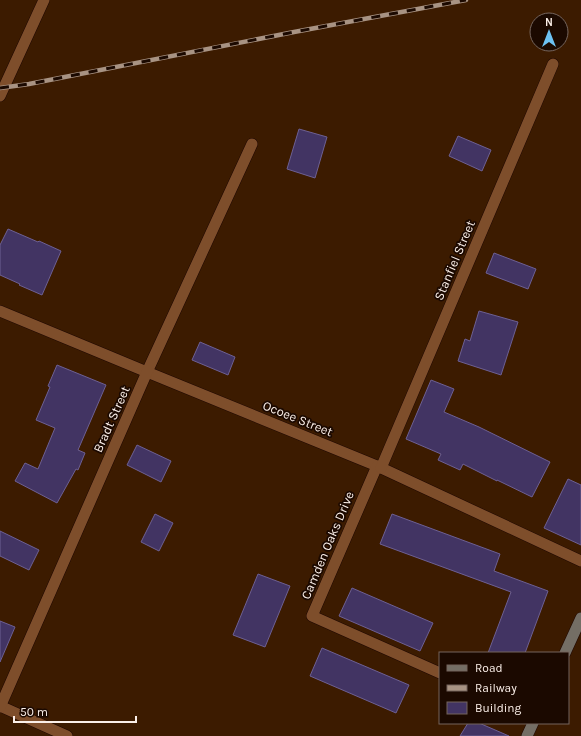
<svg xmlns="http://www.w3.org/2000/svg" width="581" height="736" font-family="Karla,sans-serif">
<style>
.building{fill:#423463;stroke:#6d6093}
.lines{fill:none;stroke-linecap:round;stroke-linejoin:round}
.minor-casing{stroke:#1e0700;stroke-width:12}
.tertiary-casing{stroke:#1e0700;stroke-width:12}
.secondary-casing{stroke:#1e0700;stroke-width:12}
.minor{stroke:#7e4e2b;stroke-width:11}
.tertiary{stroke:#7e4e2b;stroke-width:11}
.secondary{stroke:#746e65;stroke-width:11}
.rail-casing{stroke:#a89383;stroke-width:4.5}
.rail{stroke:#1b0900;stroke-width:3;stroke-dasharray:9;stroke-linecap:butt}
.labels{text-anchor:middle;stroke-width:3.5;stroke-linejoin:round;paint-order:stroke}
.street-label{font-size:13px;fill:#fbefe8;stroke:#1b0900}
</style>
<rect width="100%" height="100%" fill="#3c1b00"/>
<g class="building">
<path d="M299 129 327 137 315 178 287 169Z"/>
<path d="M458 136 491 150 482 171 449 156Z"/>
<path d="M8 229 38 242 39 241 61 251 42 295 19 285 20 284 0 275V245Z"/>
<path d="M494 253 536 269 528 289 486 273Z"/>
<path d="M479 311 518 322 501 375 458 361 465 339 470 341Z"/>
<path d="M200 342 235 357 228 375 192 360Z"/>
<path d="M57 365 106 385 78 450 85 453 78 470 76 469 57 503 15 481 25 463 38 469 55 428 36 420 50 387 48 386Z"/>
<path d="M431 380 454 389 444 412 479 427 550 462 532 497 497 480V481L463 464 460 470 438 460 441 454 406 439Z"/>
<path d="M137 445 171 461 161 482 127 465Z"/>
<path d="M568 479 581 485V545L544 528Z"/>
<path d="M155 514 173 523 159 551 141 542Z"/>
<path d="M392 514 500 554 494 571 548 591 525 653H488L511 592 380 544Z"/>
<path d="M0 531 39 550 29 570 0 556Z"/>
<path d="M258 574 290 586 265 647 233 635Z"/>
<path d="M352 588 433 623 420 651 339 616Z"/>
<path d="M0 621 15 627 0 662Z"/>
<path d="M322 648 409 685 396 713 310 676Z"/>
<path d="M468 723H479L509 736H460Z"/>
</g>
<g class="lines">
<g class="minor-casing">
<g id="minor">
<path d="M0 311 147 372 377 466 581 561"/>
<path d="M377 466 312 616 440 673"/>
<path d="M381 468 553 64"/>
<path d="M0 706 67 736"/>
<path d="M0 707 147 372 252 144"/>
</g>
</g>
<g class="tertiary-casing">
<path id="tertiary" d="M0 96 44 0"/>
</g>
<g class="secondary-casing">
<g id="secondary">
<path d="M565 653 581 618"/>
<path d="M527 736 533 723"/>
</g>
</g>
<use href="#minor" class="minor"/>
<use href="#tertiary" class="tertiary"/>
<use href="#secondary" class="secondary"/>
<g class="rail-casing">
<path id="rail" d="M0 88 29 84 294 32 466 0"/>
</g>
<use href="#rail" class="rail"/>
</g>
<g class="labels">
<g class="street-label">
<text transform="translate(454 260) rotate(-67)" y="5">Stanfiel Street</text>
<text transform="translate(298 418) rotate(22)" y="5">Ocoee Street</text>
<text transform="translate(111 419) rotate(-66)" y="5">Bradt Street</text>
<text transform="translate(327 545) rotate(-67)" y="5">Camden Oaks Drive</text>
</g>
</g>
<rect x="439" y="652" width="130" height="72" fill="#1b0900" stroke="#75655d"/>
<rect x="447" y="665" width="20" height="6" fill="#746e65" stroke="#75655d"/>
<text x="475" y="672" font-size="12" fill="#fbefe8">Road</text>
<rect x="447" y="685" width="20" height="6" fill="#a89383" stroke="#75655d"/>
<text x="475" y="692" font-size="12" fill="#fbefe8">Railway</text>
<rect x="447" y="702" width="20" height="12" fill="#423463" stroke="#75655d"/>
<text x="475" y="712" font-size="12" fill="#fbefe8">Building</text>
<g transform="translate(549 32)"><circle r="19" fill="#1b0900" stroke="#75655d"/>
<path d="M0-3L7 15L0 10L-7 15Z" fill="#6dc2f3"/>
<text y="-6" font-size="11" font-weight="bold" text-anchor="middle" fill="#fbefe8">N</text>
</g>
<path d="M14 716v6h122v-6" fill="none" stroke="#fbefe8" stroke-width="2"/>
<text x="20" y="716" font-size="12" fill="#fbefe8" stroke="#1b0900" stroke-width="3" paint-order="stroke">50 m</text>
</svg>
